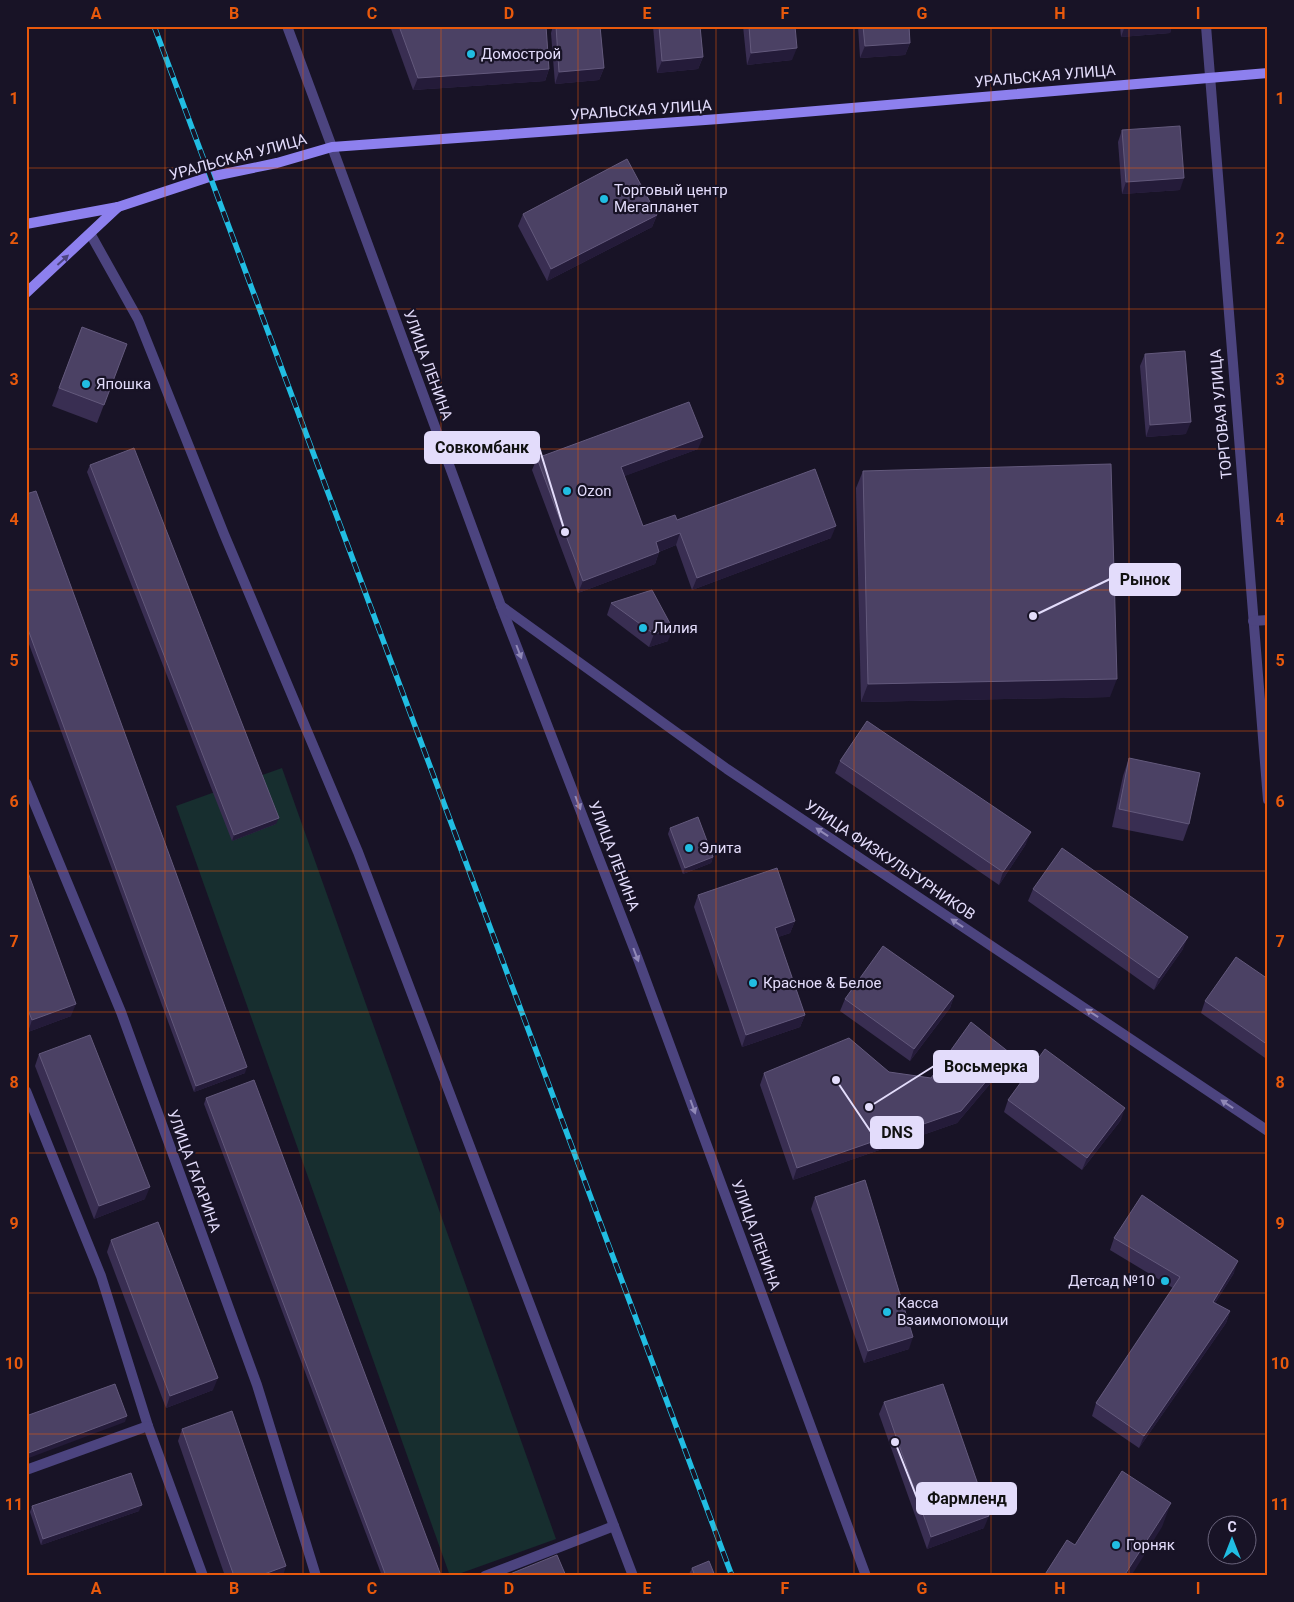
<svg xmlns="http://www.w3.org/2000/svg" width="1294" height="1602" font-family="Roboto,sans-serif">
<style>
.green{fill:#172e2f}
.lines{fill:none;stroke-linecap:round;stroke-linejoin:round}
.service{stroke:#4c447f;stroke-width:10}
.minor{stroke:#4c447f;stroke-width:10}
.tertiary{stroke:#4c447f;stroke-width:10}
.secondary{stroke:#8d80ee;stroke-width:10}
.rail-casing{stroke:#21bde2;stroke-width:5.5}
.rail{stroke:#181326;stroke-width:4;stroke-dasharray:11;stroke-linecap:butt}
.wall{fill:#392e52}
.shaded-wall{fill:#241b39}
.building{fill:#4b4164;stroke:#63597c}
.oneway{fill:#4d4480}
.oneway2{fill:#9088b7}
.grid{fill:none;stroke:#e8590c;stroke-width:1;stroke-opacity:0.55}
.poi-dot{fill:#21bde2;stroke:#181326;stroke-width:2}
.labels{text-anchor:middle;stroke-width:4.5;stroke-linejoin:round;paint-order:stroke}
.poi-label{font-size:15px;fill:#e3dcfb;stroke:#181326;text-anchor:start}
.street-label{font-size:15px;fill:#e3dcfb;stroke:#181326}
.leader{fill:none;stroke:#e3dcfb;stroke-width:2}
.callout-dot{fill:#e3dcfb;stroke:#181326;stroke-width:2}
.callout{fill:#e3dcfb;stroke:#e3dcfb;stroke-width:2}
.callout-label{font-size:16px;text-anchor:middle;font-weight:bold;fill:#111}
.neatline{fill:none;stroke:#e8590c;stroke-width:2}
.grid-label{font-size:16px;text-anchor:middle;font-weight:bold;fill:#e8590c}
</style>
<rect width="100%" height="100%" fill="#181326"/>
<path class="green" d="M282 768 556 1539 453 1576H450L176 806Z"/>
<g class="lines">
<g class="service">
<path d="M26 1091 101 1276 148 1426 203 1576"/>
<path d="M26 1470 148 1426"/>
<path d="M485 1576 614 1526"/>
</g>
<g class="minor">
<path d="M287 26 332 147"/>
<path d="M1206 26 1268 800"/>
<path d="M91 235 138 319 224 534 358 852 633 1576"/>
<path d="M1253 621 1268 620"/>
<path d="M26 783 121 1012 257 1385 316 1576"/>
</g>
<g class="tertiary">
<path d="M332 147 501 606 638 959 866 1576"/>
<path d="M501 606 727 769 1268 1131"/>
</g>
<g class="secondary">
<path d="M26 224 118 207 209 177 277 163 332 147 719 119 1268 73"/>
<path d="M26 293 118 207"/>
</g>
<g class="rail-casing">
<path id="rail" d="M154 26 732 1576"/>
</g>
<use href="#rail" class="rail"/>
</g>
<g class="wall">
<path d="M390 26H546L549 69 545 81 413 90Z"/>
<path d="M553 26H600L604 68 599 80 555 84 551 33Z"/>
<path d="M653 26H700L703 57 698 69 657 73Z"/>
<path d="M743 26H795L792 60 747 65Z"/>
<path d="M858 26H909L910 43 905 55 860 58Z"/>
<path d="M1120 26H1172L1170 33 1121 37Z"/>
<path d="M1122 130 1180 190 1122 194 1118 142Z"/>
<path d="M1268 178V200L1267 182Z"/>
<path d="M523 214 657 215 652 227 547 281 518 226Z"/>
<path d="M82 327 127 344 97 423 52 406Z"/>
<path d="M1145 354 1186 434 1146 437 1140 366Z"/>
<path d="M698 449 624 476 643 526 677 520 831 538 692 590 676 545 659 552 655 564 578 593 532 470 537 458Z"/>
<path d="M90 465 276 824 232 841 87 472Z"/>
<path d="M863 471 1110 697 861 702 856 488Z"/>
<path d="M26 494 245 1073 194 1092 26 636Z"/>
<path d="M611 603 668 641 649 647 607 615Z"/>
<path d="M1129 758 1189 824 1183 841 1112 827 1123 776Z"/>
<path d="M840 761 1026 844 999 885 835 773Z"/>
<path d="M670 828 713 857 711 863 683 874 668 834Z"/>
<path d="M26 867 71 1016 28 1032 26 1029Z"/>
<path d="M1033 889 1183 949 1154 990 1028 901Z"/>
<path d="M698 895 795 921 790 933 778 937 805 1015 800 1027 742 1047 694 907Z"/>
<path d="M1268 979V1060L1201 1013 1205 1001Z"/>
<path d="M954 996 950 1008 910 1061 840 1011 845 999Z"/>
<path d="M1010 1053 1006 1065 957 1123 793 1180 760 1085 764 1073 889 1072 931 1078Z"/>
<path d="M39 1054 145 1199 94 1219 35 1066Z"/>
<path d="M206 1098 439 1576H382L204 1104Z"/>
<path d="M1008 1100 1121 1120 1082 1170 1004 1112Z"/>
<path d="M815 1197 909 1349 864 1363 811 1209Z"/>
<path d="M1114 1238 1234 1273 1215 1303 1230 1311 1226 1323 1139 1448 1092 1416 1096 1403 1173 1288 1110 1250Z"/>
<path d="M111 1240 213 1390 166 1408 107 1252Z"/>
<path d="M884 1402 984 1528 927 1549 879 1414Z"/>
<path d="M182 1429 283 1576H225L178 1441Z"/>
<path d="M32 1506 139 1511 41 1545 30 1512Z"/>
<path d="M692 1568 715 1576H690L689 1574Z"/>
</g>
<g class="shaded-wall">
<path d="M1125 26H1172L1170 33 1121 37Z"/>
<path d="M910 43 905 55 860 58 865 46Z"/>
<path d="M797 48 792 60 747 65 751 53Z"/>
<path d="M703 57 698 69 657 73 662 61Z"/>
<path d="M604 68 599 80 555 84 559 72Z"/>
<path d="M549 69 545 81 413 90 418 78Z"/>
<path d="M1184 178 1180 190 1122 194 1126 182Z"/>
<path d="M657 215 652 227 547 281 551 269Z"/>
<path d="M1191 422 1186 434 1146 437 1150 425Z"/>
<path d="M703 437 698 449 617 479 621 467Z"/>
<path d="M836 526 831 538 692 590 697 578Z"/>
<path d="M680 533 676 545 651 555 656 542Z"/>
<path d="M659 552 655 564 578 593 583 581Z"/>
<path d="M673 629 668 641 649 647 654 634Z"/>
<path d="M1117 679 1110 697 861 702 868 684Z"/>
<path d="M279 818 276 824 232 841 234 835Z"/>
<path d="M1031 832 1026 844 999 885 1003 872Z"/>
<path d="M713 857 711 863 683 874 685 868Z"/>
<path d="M795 921 790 933 770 940 775 928Z"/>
<path d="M1188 937 1183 949 1154 990 1159 978Z"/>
<path d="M954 996 950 1008 910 1061 914 1049Z"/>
<path d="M76 1004 71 1016 28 1032 32 1020Z"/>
<path d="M805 1015 800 1027 742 1047 746 1035Z"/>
<path d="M1010 1053 1006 1065 957 1123 793 1180 797 1168Z"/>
<path d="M247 1067 245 1073 194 1092 196 1086Z"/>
<path d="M1125 1108 1121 1120 1082 1170 1087 1158Z"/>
<path d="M150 1187 145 1199 94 1219 99 1206Z"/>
<path d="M1238 1261 1234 1273 1208 1314 1213 1302Z"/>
<path d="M1230 1311 1226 1323 1139 1448 1144 1436Z"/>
<path d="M913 1337 909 1349 864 1363 868 1351Z"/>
<path d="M218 1378 213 1390 166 1408 170 1396Z"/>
<path d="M127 1416 125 1422 26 1459V1454Z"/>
<path d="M1171 1503 1162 1527 1131 1576H1124Z"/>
<path d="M142 1505 139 1511 41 1545 43 1539Z"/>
<path d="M989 1516 984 1528 927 1549 931 1537Z"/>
<path d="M286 1566 283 1576H259Z"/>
</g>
<g class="building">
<path d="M399 26H546L549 69 418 78Z"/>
<path d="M556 26H600L604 68 559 72Z"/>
<path d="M659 26H700L703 57 662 61Z"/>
<path d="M749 26H795L797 48 751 53Z"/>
<path d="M863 26H909L910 43 865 46Z"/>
<path d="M1180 126 1184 178 1126 182 1122 130Z"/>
<path d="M627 159 657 215 551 269 523 214Z"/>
<path d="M82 327 127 344 104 405 59 388Z"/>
<path d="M1185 351 1191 422 1150 425 1145 354Z"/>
<path d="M689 402 703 437 621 467 643 526 675 515 677 520 815 469 836 526 697 578 680 533 656 542 659 552 583 581 537 458Z"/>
<path d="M134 448 279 818 234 835 90 465Z"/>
<path d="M1111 464 1117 679 868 684 863 471Z"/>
<path d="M36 491 247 1067 196 1086 26 624V494Z"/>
<path d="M652 590 673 629 654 634 611 603Z"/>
<path d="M867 721 1031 832 1003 872 840 761Z"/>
<path d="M1129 758 1200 773 1189 824 1119 809Z"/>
<path d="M698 817 713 857 685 868 670 828Z"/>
<path d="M1062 848 1188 937 1159 978 1033 889Z"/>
<path d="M26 867 76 1004 32 1020 26 1005Z"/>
<path d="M777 868 795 921 775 928 805 1015 746 1035 698 895Z"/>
<path d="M883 946 954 996 914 1049 845 999Z"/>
<path d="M1236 957 1268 979V1045L1205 1001Z"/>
<path d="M971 1022 1010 1053 961 1111 797 1168 764 1073 849 1038 889 1072 931 1078Z"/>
<path d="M90 1035 150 1187 99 1206 39 1054Z"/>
<path d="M1045 1049 1125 1108 1087 1158 1008 1100Z"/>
<path d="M254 1080 440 1573 433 1576H386L206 1098Z"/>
<path d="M865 1180 913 1337 868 1351 815 1197Z"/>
<path d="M1142 1195 1238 1261 1213 1302 1230 1311 1144 1436 1096 1403 1180 1277 1114 1238Z"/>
<path d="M158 1222 218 1378 170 1396 111 1240Z"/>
<path d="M115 1384 127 1416 26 1454V1416Z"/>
<path d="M943 1384 989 1516 931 1537 884 1402Z"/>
<path d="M232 1411 286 1566 259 1576H234L182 1429Z"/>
<path d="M1122 1471 1171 1503 1124 1576H1044L1067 1540 1075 1545Z"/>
<path d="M131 1473 142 1505 43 1539 32 1506Z"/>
<path d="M557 1555 566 1576H511L510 1574Z"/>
<path d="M709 1561 715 1576H695L692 1568Z"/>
</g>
<defs><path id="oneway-solid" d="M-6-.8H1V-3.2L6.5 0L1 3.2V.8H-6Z" transform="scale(1.25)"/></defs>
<use class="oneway" href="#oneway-solid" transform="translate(63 260) rotate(-42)"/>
<g class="oneway2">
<use href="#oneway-solid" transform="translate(519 652) rotate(69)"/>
<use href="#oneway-solid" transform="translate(578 803) rotate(69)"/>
<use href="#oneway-solid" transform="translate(822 832) rotate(-146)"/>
<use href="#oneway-solid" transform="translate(957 923) rotate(-146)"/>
<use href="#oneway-solid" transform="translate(636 955) rotate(69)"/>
<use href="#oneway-solid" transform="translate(1092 1013) rotate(-146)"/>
<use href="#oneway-solid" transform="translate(1227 1104) rotate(-146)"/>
<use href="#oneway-solid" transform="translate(693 1107) rotate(70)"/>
</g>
<path class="grid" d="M165 26V1576M303 26V1576M441 26V1576M578 26V1576M716 26V1576M854 26V1576M991 26V1576M1129 26V1576M26 168H1268M26 309H1268M26 449H1268M26 590H1268M26 731H1268M26 871H1268M26 1012H1268M26 1153H1268M26 1293H1268M26 1434H1268"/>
<g class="poi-dot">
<circle cx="471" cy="54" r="5"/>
<circle cx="604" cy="199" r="5"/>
<circle cx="86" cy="384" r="5"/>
<circle cx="567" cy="491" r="5"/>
<circle cx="643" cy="628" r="5"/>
<circle cx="689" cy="848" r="5"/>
<circle cx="753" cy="983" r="5"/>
<circle cx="1165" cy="1281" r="5"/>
<circle cx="887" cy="1312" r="5"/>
<circle cx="1116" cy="1545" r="5"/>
</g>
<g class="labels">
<g class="poi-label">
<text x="481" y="59">Домострой</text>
<text x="614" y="195">Торговый центр<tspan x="614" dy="17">Мегапланет</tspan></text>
<text x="96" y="389">Япошка</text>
<text x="577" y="496">Ozon</text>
<text x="653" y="633">Лилия</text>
<text x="699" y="853">Элита</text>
<text x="763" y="988">Красное &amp; Белое</text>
<text x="1155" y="1286" text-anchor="end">Детсад №10</text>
<text x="897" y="1308">Касса<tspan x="897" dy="17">Взаимопомощи</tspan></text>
<text x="1126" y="1550">Горняк</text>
</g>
<g class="street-label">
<text transform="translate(1045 76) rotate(-5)" y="5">УРАЛЬСКАЯ УЛИЦА</text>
<text transform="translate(641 110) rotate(-4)" y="5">УРАЛЬСКАЯ УЛИЦА</text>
<text transform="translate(238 157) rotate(-15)" y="5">УРАЛЬСКАЯ УЛИЦА</text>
<text transform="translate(428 365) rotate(70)" y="5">УЛИЦА ЛЕНИНА</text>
<text transform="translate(1221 414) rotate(-95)" y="5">ТОРГОВАЯ УЛИЦА</text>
<text transform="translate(614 856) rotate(69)" y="5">УЛИЦА ЛЕНИНА</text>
<text transform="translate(890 860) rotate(34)" y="5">УЛИЦА ФИЗКУЛЬТУРНИКОВ</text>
<text transform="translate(194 1171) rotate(70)" y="5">УЛИЦА ГАГАРИНА</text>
<text transform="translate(756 1235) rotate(70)" y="5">УЛИЦА ЛЕНИНА</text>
</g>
</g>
<path class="leader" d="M565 532L539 447M1033 616L1110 579M869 1107L934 1066M836 1080L871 1132M895 1442L917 1498"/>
<g class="callout-dot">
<circle cx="565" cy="532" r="5"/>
<circle cx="1033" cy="616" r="5"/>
<circle cx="869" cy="1107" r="5"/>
<circle cx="836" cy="1080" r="5"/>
<circle cx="895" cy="1442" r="5"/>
</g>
<g class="callout">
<rect x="425" y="432" width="114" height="31" rx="5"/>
<rect x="1110" y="564" width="70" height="31" rx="5"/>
<rect x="934" y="1051" width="104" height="31" rx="5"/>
<rect x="871" y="1117" width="52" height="31" rx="5"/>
<rect x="917" y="1483" width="99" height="31" rx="5"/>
</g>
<g class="callout-label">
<text x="482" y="453">Совкомбанк</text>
<text x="1145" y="585">Рынок</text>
<text x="986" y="1072">Восьмерка</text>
<text x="897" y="1138">DNS</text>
<text x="967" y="1504">Фармленд</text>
</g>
<rect width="1294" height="1602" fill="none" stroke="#181326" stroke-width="55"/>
<g transform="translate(1232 1540)"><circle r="24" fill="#181326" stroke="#69637b"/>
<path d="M0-4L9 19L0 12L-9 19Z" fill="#21bde2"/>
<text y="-8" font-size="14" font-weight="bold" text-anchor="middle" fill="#e3dcfb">С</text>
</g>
<rect x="28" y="28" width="1238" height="1546" class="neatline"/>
<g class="grid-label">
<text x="96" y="19">A</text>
<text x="234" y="19">B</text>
<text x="372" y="19">C</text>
<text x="509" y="19">D</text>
<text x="647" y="19">E</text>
<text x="785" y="19">F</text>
<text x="922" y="19">G</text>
<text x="1060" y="19">H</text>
<text x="1198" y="19">I</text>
<text x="14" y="104">1</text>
<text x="1280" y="104">1</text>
<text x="14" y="244">2</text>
<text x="1280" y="244">2</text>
<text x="14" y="385">3</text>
<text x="1280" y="385">3</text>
<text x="14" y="525">4</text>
<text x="1280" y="525">4</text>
<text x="14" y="666">5</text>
<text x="1280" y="666">5</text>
<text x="14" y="807">6</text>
<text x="1280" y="807">6</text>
<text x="14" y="947">7</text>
<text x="1280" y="947">7</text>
<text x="14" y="1088">8</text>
<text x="1280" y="1088">8</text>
<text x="14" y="1229">9</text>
<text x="1280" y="1229">9</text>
<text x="14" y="1369">10</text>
<text x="1280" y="1369">10</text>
<text x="14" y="1510">11</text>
<text x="1280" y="1510">11</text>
<text x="96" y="1594">A</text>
<text x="234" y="1594">B</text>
<text x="372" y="1594">C</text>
<text x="509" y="1594">D</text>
<text x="647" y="1594">E</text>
<text x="785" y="1594">F</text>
<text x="922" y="1594">G</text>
<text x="1060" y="1594">H</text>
<text x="1198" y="1594">I</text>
</g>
</svg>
